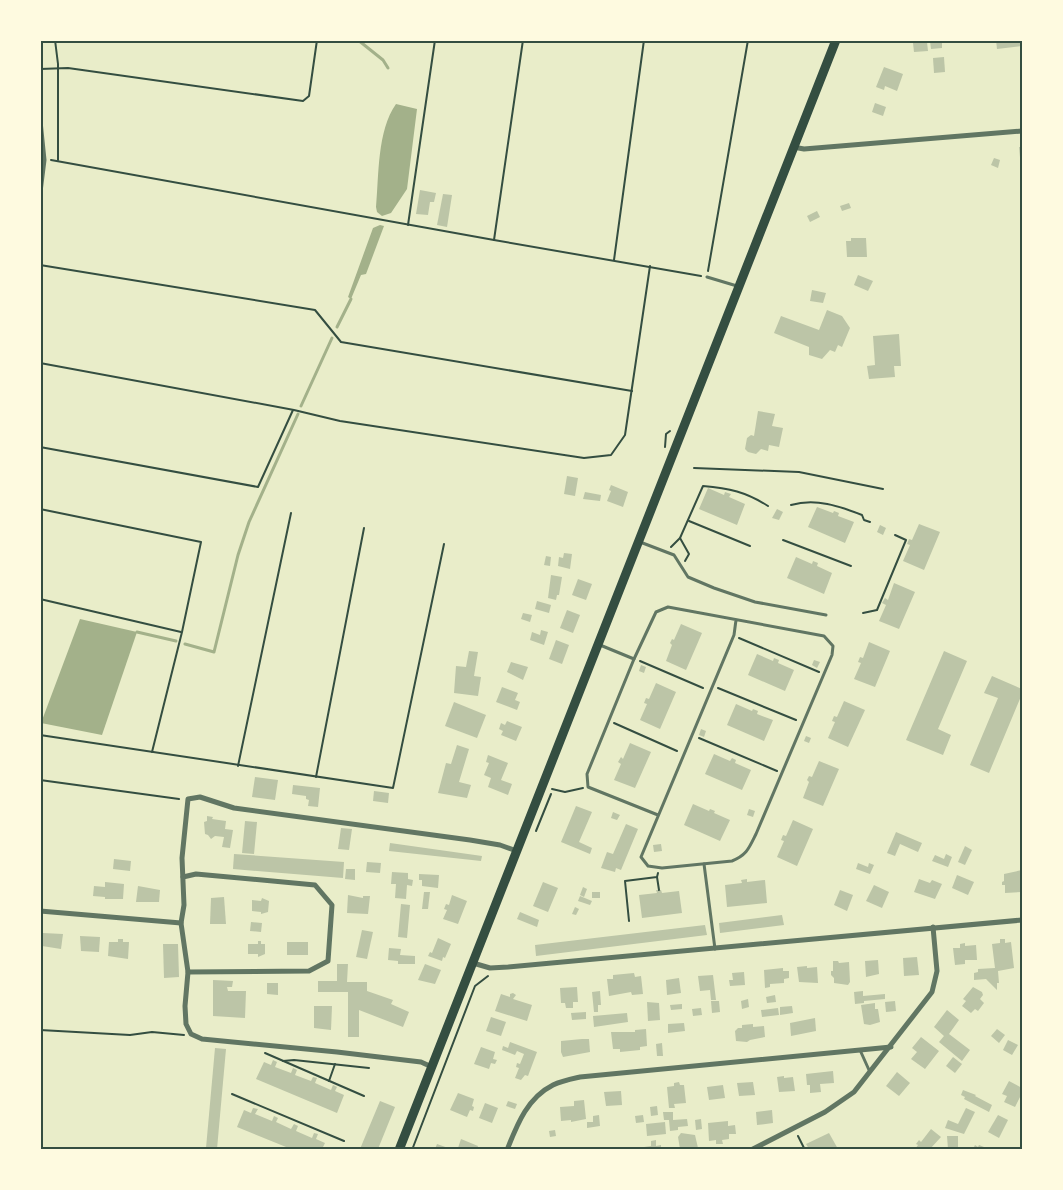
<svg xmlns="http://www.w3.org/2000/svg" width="1063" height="1190" font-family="'Public Sans',sans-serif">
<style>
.water{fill:#a3b18a}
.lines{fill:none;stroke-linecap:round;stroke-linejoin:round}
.stream{stroke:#a3b18a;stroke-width:3}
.building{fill:#bcc5a7}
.path{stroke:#344e41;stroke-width:2}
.service{stroke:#617663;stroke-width:3}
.minor{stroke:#617663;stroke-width:5}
.primary{stroke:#344e41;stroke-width:9}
.neatline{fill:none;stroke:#344e41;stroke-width:2}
</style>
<rect width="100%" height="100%" fill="#e9edc9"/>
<g class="water">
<path d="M396 104 417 109 407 189 391 213 382 216 377 212 376 207C379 175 377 131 396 104Z"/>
<path d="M380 225 384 226 366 274 361 275 351 299 348 297 373 228Z"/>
<path d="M80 619 137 632 102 735 41 723Z"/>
</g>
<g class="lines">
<g class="stream">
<path d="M358 40 383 60 388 68"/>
<path d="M337 327 351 299"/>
<path d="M301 406 332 338"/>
<path d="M137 632 176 641"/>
<path d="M185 644 214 652 238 555 249 522 298 414"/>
</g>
</g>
<g class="building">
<path d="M938 40V43H942V48L931 49 930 41Z"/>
<path d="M996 40H1022V46L997 49Z"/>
<path d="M927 42 928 51 914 52 913 43Z"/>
<path d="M944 57 945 72 934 73 933 58Z"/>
<path d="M884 67 903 74 897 91 885 86 884 90 876 87Z"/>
<path d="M875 103 886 107 883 116 872 112Z"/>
<path d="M1019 147H1022V168H1021Z"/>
<path d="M994 158 1000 160 998 168 991 165Z"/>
<path d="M420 190 436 193 434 202H430L428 215 416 214Z"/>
<path d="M443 194 452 195 447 227 437 225Z"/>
<path d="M849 203 851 208 842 211 840 206Z"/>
<path d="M817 211 820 217 810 222 807 216Z"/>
<path d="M851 238H866L867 257H847L846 241H851Z"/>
<path d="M858 275 873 281 868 291 854 285Z"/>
<path d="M812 290 826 293 823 303 810 301Z"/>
<path d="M827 310 842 316 850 328 842 347 838 345 835 352 830 350 822 359 809 355V347L774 333 781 316 819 330Z"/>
<path d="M899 334 901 366H894L895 377 869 379 867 366 875 365 873 336Z"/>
<path d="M758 411 775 414 772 426 783 428 779 447 769 445 768 451 761 449 756 454 748 452 745 449 747 438 751 435 754 436Z"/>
<path d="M567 476 578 478 575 496 564 494Z"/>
<path d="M611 485 628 492 623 507 607 501 611 491 609 490Z"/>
<path d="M708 488 724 495 725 492 731 494 729 497 745 504 737 525 699 509Z"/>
<path d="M585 492 601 495 600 501 583 499Z"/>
<path d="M817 507 833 513 834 511 839 513 838 516 854 522 845 543 808 527Z"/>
<path d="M777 509 783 512 779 520 772 518Z"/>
<path d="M919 524 940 532 924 570 903 561 910 545 907 544 909 539 912 540Z"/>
<path d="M880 525 886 528 883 535 877 532Z"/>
<path d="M564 553 572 554 570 569 558 566 559 557 563 558Z"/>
<path d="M546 556 551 557 550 566 544 565Z"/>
<path d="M796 557 812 564 813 561 818 563 817 566 832 573 824 594 787 578Z"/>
<path d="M551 575 562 577 559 595H557L556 600 548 598Z"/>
<path d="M578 579 592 584 586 600 572 595Z"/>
<path d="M894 583 915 592 899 629 879 621 886 605 882 603 885 598 888 600Z"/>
<path d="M537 601 551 605 549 613 535 609Z"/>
<path d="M567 610 580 615 573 633 560 628Z"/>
<path d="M523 613 532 615 530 622 521 619Z"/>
<path d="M681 624 702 633 686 670 666 661 672 645 670 643 672 639 674 640Z"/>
<path d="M541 630 548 632 544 645 530 640 532 632 540 635Z"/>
<path d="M556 640 569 645 562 664 549 659Z"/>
<path d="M869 642 890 651 875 687 854 679 861 663 858 662 860 657 863 658Z"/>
<path d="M469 651 478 652 474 676 481 677 478 696 454 693 456 666 466 667Z"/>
<path d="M944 651 967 661 938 729 951 735 943 755 906 740Z"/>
<path d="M757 654 773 661 774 658 779 660 778 663 794 670 785 691 748 675Z"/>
<path d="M814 660 820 662 817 668 812 665Z"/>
<path d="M511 662 528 667 523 680 507 672Z"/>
<path d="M641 665 646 667 644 673 639 671Z"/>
<path d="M992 676 1022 689V694L989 773 970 765 998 698 984 693Z"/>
<path d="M656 683 676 692 660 729 640 720 647 704 644 703 646 698 649 699Z"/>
<path d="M502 687 518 693 515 700 520 702 517 710 496 702Z"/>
<path d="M844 701 865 710 848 747 828 738 835 722 832 721 834 716 837 717Z"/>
<path d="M454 702 486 715 477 738 445 726Z"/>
<path d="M736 704 752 711 753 709 758 711 757 714 773 720 764 741 727 725Z"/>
<path d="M507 721 522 727 516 741 501 735 503 731 499 729 501 723 505 725Z"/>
<path d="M701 729 706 731 704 737 699 735Z"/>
<path d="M806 736 811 738 809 743 804 741Z"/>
<path d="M630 743 651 752 635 788 614 780 621 764 618 762 621 757 623 759Z"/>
<path d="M457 745 469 749 459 782 471 785 467 798 438 793 446 763 451 764Z"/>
<path d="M714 754 730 761 732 758 736 760 735 763 751 770 742 790 705 774Z"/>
<path d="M488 755 508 763 501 780 512 784 508 795 488 787 491 778 484 775 489 763 486 762Z"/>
<path d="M819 761 839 769 823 806 803 798 809 782 807 780 809 776 812 777Z"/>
<path d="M255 777 278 780 275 800 252 797Z"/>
<path d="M293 785 320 788 318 807 308 806 309 800 306 799V796L292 794Z"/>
<path d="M374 791 389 793 388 803 373 801Z"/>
<path d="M693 804 709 811 710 809 715 811 714 813 730 820 720 841 684 825Z"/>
<path d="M576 806 592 812 579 842 592 848 590 854 561 842Z"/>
<path d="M749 809 755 811 753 817 747 815Z"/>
<path d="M613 812 620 815 617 820 611 818Z"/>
<path d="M207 816 213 817 212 819 226 821 225 829 233 830 230 848 222 847 224 837 215 836 211 839 208 835 205 834 204 822 207 821Z"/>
<path d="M793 820 813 829 797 866 777 857 784 841 781 840 783 835 786 836Z"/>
<path d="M245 821 257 822 254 854 242 853Z"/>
<path d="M626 824 638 829 621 870 616 868 615 872 601 868 607 852 613 854Z"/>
<path d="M341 828 352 829 349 850 338 849Z"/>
<path d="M896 832 922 843 918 852 900 844 895 856 887 853Z"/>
<path d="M390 843 482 856 481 861 389 851Z"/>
<path d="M661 844 662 851 654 852 653 845Z"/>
<path d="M965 846 972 850 965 865 958 862Z"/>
<path d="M234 854 344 862 343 878 233 869Z"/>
<path d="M946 854 952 857 948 867 932 861 935 855 944 859Z"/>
<path d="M114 859 131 861 130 871 113 869Z"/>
<path d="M367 862 381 863 380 873 366 872Z"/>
<path d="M858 863 868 867 869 863 874 865 870 874 856 869Z"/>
<path d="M346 869H355V880L345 879Z"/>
<path d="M1022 870V892L1005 893V885H1002V882L1004 881V874Z"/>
<path d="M392 872 408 873V879L413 880 412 886 407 885 406 899 395 898 396 884H391Z"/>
<path d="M419 874 439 875 438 888 422 886V880H419Z"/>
<path d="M957 875 974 882 968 895 952 888Z"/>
<path d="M747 879V882L765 880 767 903 727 907 725 885 742 883 741 880Z"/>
<path d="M919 879 930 883 932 880 942 884 935 899 914 892Z"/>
<path d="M105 882 124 884 123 899H105V897L93 896 94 886 105 887Z"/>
<path d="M543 882 558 888 548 912 533 906Z"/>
<path d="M874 885 889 892 882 908 866 901Z"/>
<path d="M138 886 160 890 159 902H136Z"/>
<path d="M583 887 587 889 584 897 580 895Z"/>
<path d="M656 890H661L662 893 679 891 682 913 642 918 639 895 657 893Z"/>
<path d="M840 890 853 895 847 911 834 905Z"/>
<path d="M424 892H430L428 909H422Z"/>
<rect x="592" y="892" width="8" height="6"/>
<path d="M348 895 363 898V896H370L368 914 347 913Z"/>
<path d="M452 895 467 901 458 924 443 919 447 910 444 909 446 904 449 905Z"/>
<path d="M580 896 592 901 590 905 578 901Z"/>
<path d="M224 897 226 924H210L211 898Z"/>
<path d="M262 898 269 901 268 912 261 914V912L252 911V900L261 901Z"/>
<path d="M401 904 410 905 407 938 398 937Z"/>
<path d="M575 907 579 909 576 915 572 914Z"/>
<path d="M520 912 539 920 537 927 517 919Z"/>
<path d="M782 915 784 925 720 933 719 923Z"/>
<path d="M251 922 262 923 261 932 250 931Z"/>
<path d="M705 925 707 935 536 956 535 945Z"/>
<path d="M362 930 373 932 367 959 356 957Z"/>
<path d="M43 933 63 934 61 949 42 946Z"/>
<path d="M80 936 100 937 99 952 81 951Z"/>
<path d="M438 938 451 944 445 958 443 957 442 961 428 956 430 952 432 953Z"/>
<path d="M118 939H123V942H129L128 959 108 956 109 942H118Z"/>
<path d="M1000 939H1005V943L1011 942 1014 968 998 971 999 983H997V990L986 979 974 980V973L978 972V969L995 968 992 944 1000 943Z"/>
<path d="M258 941H261V944H265V954L258 957V954H248V944H258Z"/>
<rect x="287" y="942" width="21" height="13"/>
<path d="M965 943V946L976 945 977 960H965V964L955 965 953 948H960V944Z"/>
<path d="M163 944H178L179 977 164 978Z"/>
<path d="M389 948 401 949 400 955 415 956V964H398V961L388 960Z"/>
<path d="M917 957 919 975 904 976 903 958Z"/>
<path d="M878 960 879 974 866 977 865 961Z"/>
<path d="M833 961H838L839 963 849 962 850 982 848 985 834 983V978L831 975V971H833Z"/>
<path d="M337 964H348L347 982H367V991L393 1000 391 1004 409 1012 403 1027 359 1010V1037H348V992H318V981H337Z"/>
<path d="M425 964 441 970 435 984 418 980Z"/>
<path d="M807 966V968L817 967 818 983 799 982 797 967Z"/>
<path d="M783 968V971H789V978L784 979V983L770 984V987L765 988 764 970Z"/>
<path d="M744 972 745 985 730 986 729 980H733L732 973Z"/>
<path d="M634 973 635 977 641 976 643 994 632 995 631 992 609 996 607 979H613V975Z"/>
<path d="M713 975 716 1000H711L710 990 700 991 698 976Z"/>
<path d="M679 978 681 993 667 995 666 980Z"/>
<path d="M213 980 233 981 232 987H227L228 991H246L245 1018 213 1016Z"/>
<path d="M267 983H278V995L267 994Z"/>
<path d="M577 987 578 1002H573V1008H566L565 1003H561L560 988Z"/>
<path d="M973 987 982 992 983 995 980 999 984 1003 978 1011 975 1009 971 1013 962 1006 966 1001 963 999Z"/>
<path d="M600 991 601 1005H598V1012H594L592 992Z"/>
<path d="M863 991V996L885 994V999L864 1001V1003L855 1004 854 992Z"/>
<path d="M513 993 516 995 513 999 532 1005 527 1021 495 1011 501 994 510 997V994Z"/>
<path d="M775 995 776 1002 767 1003 766 997Z"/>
<path d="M748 999 749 1007 742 1009 741 1001Z"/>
<path d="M711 1001H719L720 1012 712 1013Z"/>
<path d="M895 1001 896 1011 886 1012 885 1002Z"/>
<path d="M647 1002 659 1003 660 1020 648 1021Z"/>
<path d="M875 1003V1009H878L880 1022 870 1025 864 1024 861 1005Z"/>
<path d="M682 1004V1009L671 1010 670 1005Z"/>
<path d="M314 1006H332L331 1030 314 1028Z"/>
<path d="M792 1006 793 1013 780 1015V1007Z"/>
<path d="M701 1008 702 1015 693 1016 692 1009Z"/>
<path d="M778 1008 779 1015 762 1017 761 1010Z"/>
<path d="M947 1010 959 1020 949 1034 970 1050 962 1061 939 1042 944 1036 934 1027Z"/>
<path d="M586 1012V1019L572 1020 571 1013Z"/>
<path d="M627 1013 628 1022 594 1027 593 1016Z"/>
<path d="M491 1017 506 1022 501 1036 486 1031Z"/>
<path d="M815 1018 816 1031 791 1036 790 1023Z"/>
<path d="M684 1023 685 1031 668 1033V1024Z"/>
<path d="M753 1024V1027L764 1026 765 1037 750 1040 747 1042 736 1041 735 1031 738 1028H742V1025Z"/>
<path d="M646 1029 647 1046 640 1047V1050L620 1052V1049H613L611 1032H635V1030Z"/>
<path d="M997 1029 1005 1035 999 1043 991 1036Z"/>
<path d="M921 1037 939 1051 925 1069 911 1059 917 1052 912 1048Z"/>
<path d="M582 1039H589L590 1052 563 1057 561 1052V1041Z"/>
<path d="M1008 1040 1018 1045 1012 1055 1003 1050Z"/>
<path d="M510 1042 537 1052 528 1076 525 1075 521 1080 515 1078 519 1068 516 1067 517 1063 520 1064 524 1054 517 1051 515 1055 502 1050 503 1046 508 1048Z"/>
<path d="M662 1043 663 1056H657L656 1044Z"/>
<path d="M481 1047 495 1052 493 1059 497 1060 495 1064 491 1063 489 1069 474 1064Z"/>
<path d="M215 1048 226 1049 217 1149 206 1148Z"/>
<path d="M953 1057 962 1064 955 1073 946 1066Z"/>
<path d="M273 1060 277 1062 275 1067 291 1073 293 1068 297 1070 295 1075 311 1081 313 1077 317 1078 315 1083 331 1090 333 1085 337 1087 335 1091 344 1095 337 1113 256 1079 264 1062 271 1065Z"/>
<path d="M833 1071 834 1083 820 1084 821 1092 810 1093V1085H807L806 1074Z"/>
<path d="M897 1072 910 1083 899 1096 886 1086Z"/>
<path d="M784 1076V1078L793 1077 795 1091 779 1092 777 1077Z"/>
<path d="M1009 1081 1022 1088V1093L1015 1107 1004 1102 1007 1096 1002 1094Z"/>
<path d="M679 1082 680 1085H684L686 1103 674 1104 675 1108H669L667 1087 674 1086V1083Z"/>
<path d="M753 1082 755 1095 739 1096 737 1083Z"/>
<path d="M723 1085 725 1098 709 1100 707 1087Z"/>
<path d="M963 1090 976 1095 975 1096 992 1105 989 1112 964 1099 965 1097 961 1095Z"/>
<path d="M621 1091 622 1105 606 1106 604 1092Z"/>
<path d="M458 1093 474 1099 472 1106 474 1107 473 1111 470 1110 467 1117 450 1110Z"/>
<path d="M584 1100 586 1119 571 1122V1120L561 1121 560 1107 574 1106V1101Z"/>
<path d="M380 1101 395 1107 378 1149H360Z"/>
<path d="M508 1101 517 1104 515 1109 506 1106Z"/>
<path d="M485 1103 498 1108 492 1123 479 1118Z"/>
<path d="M657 1106 658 1115 651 1116 650 1107Z"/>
<path d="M253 1108 258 1109 255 1114 272 1121 274 1116 278 1118 276 1122 291 1129 294 1124 298 1126 296 1131 312 1138 314 1133 318 1134 316 1139 325 1143 322 1149H291L237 1127 244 1110 251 1113Z"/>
<path d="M966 1108 975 1112 964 1134 945 1128 948 1120 958 1124Z"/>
<path d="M772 1110 773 1123 757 1125 756 1112Z"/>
<path d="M663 1112H673V1120L687 1119 688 1126 678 1127V1130L670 1131 669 1120H664Z"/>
<path d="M599 1115 600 1126 587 1128V1122H593V1116Z"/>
<path d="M643 1115 644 1122 636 1123 635 1116Z"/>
<path d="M998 1115 1008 1120 999 1138 988 1132Z"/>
<path d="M701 1119 702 1129 696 1130 695 1120Z"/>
<path d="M728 1121V1126L735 1125 736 1134H729V1139L722 1140 723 1144H716V1140L709 1141 708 1123Z"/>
<path d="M665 1122 666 1134 647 1136 646 1124Z"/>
<path d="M931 1129 941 1137 930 1149H915L918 1145 916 1144 919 1140 921 1142Z"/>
<path d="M555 1130 556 1136 550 1137 549 1131Z"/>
<path d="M681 1133 695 1135 698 1148 680 1149 678 1137Z"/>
<path d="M829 1133 838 1149H809L806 1144Z"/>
<path d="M947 1136H958V1149H948Z"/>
<path d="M461 1139 478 1146 477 1149 458 1148Z"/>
<path d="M656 1140V1146L661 1145V1149H644V1147L651 1146V1141Z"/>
<path d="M437 1144 451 1149H435Z"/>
<path d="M975 1145 978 1147 979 1145 984 1147 982 1149H973Z"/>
</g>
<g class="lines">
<g class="path">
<path d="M55 40 58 64V160"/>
<path d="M40 69 68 68 303 101 309 96 317 40"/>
<path d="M51 160 494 240 701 276"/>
<path d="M408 225 435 40"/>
<path d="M494 240 523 40"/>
<path d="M614 260 644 40"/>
<path d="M40 265 315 310 341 342 632 391"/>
<path d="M708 271 748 40"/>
<path d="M40 363 294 410 340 421 584 458 611 455 625 435 650 266"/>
<path d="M40 447 258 487 293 410"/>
<path d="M665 447 666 434 670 431"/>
<path d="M694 468 799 472 883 489"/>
<path d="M791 505C816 498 839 506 862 515L864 520 870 522"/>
<path d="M40 509 201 542 182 632 152 752"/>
<path d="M689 521 750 546"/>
<path d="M680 538 689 554 685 561"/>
<path d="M783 540 851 566"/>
<path d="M671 547 680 538 703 486C729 488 746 492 768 506"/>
<path d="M40 599 181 632"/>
<path d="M863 613 877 610 906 540 895 535"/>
<path d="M739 638 819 672"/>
<path d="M640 661 703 688"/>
<path d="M718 688 796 720"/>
<path d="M614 723 677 751"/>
<path d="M40 735 393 788 444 544"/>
<path d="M699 738 777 771"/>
<path d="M238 766 291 513"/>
<path d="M316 777 364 528"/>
<path d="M40 780 179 799"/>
<path d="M552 789 565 792 583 788"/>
<path d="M536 831 551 794"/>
<path d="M657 877 659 890"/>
<path d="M629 921 625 881 657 877 658 873"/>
<path d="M40 1030 130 1035 152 1032 184 1035"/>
<path d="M265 1053 364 1096"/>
<path d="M283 1061 294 1060 369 1068"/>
<path d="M329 1081 335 1064"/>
<path d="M232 1094 344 1141"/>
<path d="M798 1136 805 1150"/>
<path d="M230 1149V1150"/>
<path d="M412 1150 475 986 488 976"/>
</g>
<g class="service">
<path d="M707 277 737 286"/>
<path d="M640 542 674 555 688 577 714 588 755 602 826 615"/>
<path d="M600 645 634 659"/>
<path d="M658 815 588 787 587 774 634 659 656 612 668 607 824 636 833 646 832 655 756 834C749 848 747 855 732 861L662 868 648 866 641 857 734 635 736 620"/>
<path d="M704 864 715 949"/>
<path d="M860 1050 869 1070"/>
</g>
<g class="minor">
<path d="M40 121 44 160 40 192"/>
<path d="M793 147 804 149 1022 131"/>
<path d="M183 877 196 874 315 885 332 905 328 961 309 971 188 972"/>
<path d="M40 911 181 923"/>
<path d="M473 963 490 968 508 967 1022 920"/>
<path d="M432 1067 421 1062 337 1052 202 1039 191 1034 186 1024 185 1006 188 972 181 923 184 905 182 858 188 799 200 797 234 808 470 840 500 845 517 851"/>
<path d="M507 1150C517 1125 527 1098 553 1085 561 1081 571 1079 580 1077L891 1047"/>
<path d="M751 1150 825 1112 854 1092 932 992 937 971 933 927"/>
</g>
<path class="primary" d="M399 1150 836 40"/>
</g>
<rect width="1063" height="1190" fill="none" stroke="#fefae0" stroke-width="84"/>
<rect x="42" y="42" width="979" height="1106" class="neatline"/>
</svg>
